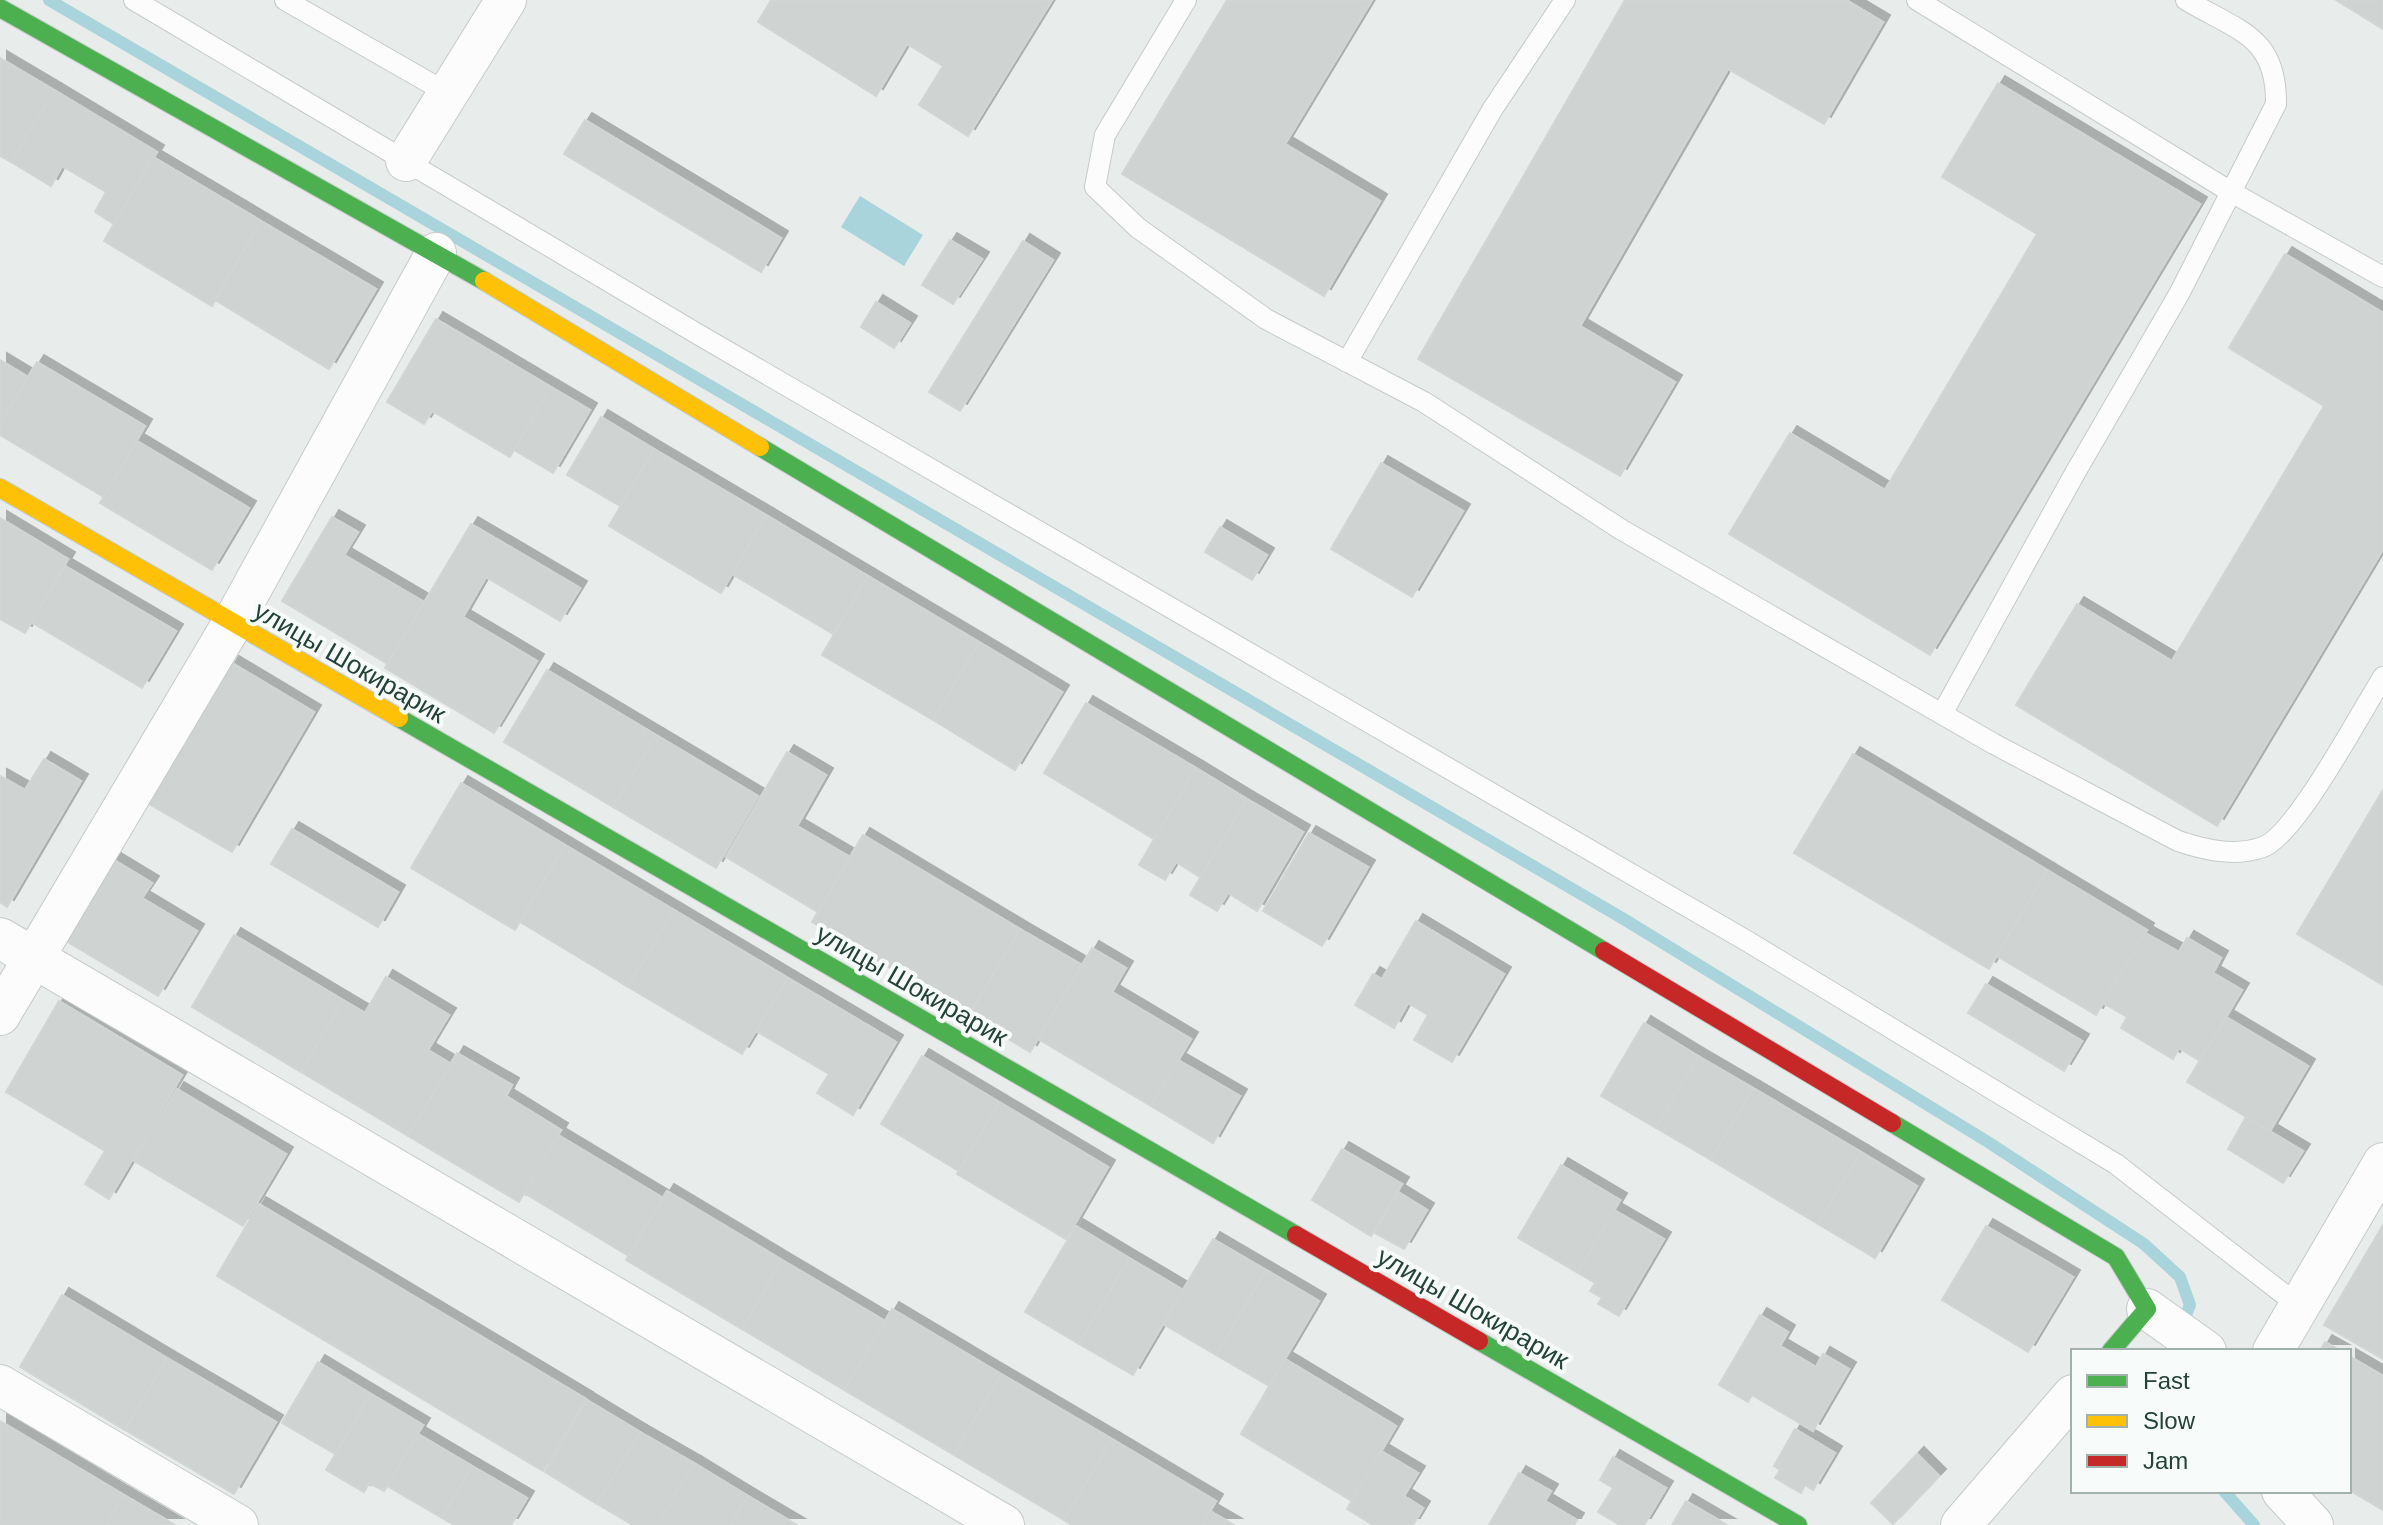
<svg xmlns="http://www.w3.org/2000/svg" width="2383" height="1525" font-family="Arial,sans-serif">
<style>
.water{fill:#a9d4db}
.lines{fill:none;stroke-linecap:round;stroke-linejoin:round}
.stream{stroke:#a9d4db;stroke-width:12}
.building{fill:#cfd4d2;stroke:#d1d6d4;stroke-width:2;filter:url(#shadow)}
.lane-casing{stroke:#c5cac8;stroke-width:22}
.street-casing{stroke:#c5cac8;stroke-width:42}
.fast-casing{stroke:#c3cbc8;stroke-width:20}
.slow-casing{stroke:#c3cbc8;stroke-width:20}
.jam-casing{stroke:#c3cbc8;stroke-width:20}
.lane{stroke:#fcfcfc;stroke-width:20}
.street{stroke:#fcfcfc;stroke-width:40}
.fast{stroke:#4caf50;stroke-width:18}
.slow{stroke:#ffc107;stroke-width:18}
.jam{stroke:#c62828;stroke-width:18}
.labels{text-anchor:middle;stroke-width:8;stroke-linejoin:round;paint-order:stroke}
.street-label{font-size:26px;fill:#24423a;stroke:#f7fbf9}
</style>
<defs>
<filter id="shadow"><feDropShadow dx="7" dy="-7" stdDeviation="0" flood-color="#0004"/></filter>
</defs>
<rect width="100%" height="100%" fill="#e8edeb"/>
<path class="water" d="M860 196 923 235 904 266 841 227Z"/>
<g class="lines">
<g class="stream">
<path d="M49 0 1622 918 1988 1142 2144 1244 2180 1277 2190 1305 2181 1328"/>
<path d="M2224 1491 2254 1525"/>
</g>
</g>
<g class="building">
<path d="M771 0H1052L968 136 919 105 943 66 907 44 876 96 758 22Z"/>
<path d="M1227 0H1372L1285 144 1380 201 1324 296 1122 174Z"/>
<path d="M1625 0H1846L1883 22 1824 124 1728 69 1580 326 1675 382 1620 476 1418 359Z"/>
<path d="M2336 0H2383V29Z"/>
<path d="M0 58 54 90 11 162 0 156Z"/>
<path d="M1998 83 2200 204 1930 655 1729 534 1790 433 1885 490 2037 234 1942 177Z"/>
<path d="M54 90 157 152 114 224 95 212 106 192 62 166 51 186 11 162Z"/>
<path d="M585 120 781 238 761 272 564 154Z"/>
<path d="M153 157 261 221 212 306 104 241Z"/>
<path d="M261 221 376 289 329 369 215 300Z"/>
<path d="M950 240 982 259 953 304 922 285Z"/>
<path d="M1023 241 1053 260 960 411 929 392Z"/>
<path d="M2285 254 2383 313V549L2217 826 2016 705 2077 604 2172 661 2324 406 2229 348Z"/>
<path d="M876 302 910 323 894 348 861 327Z"/>
<path d="M436 319 551 387 510 457 432 411 424 424 387 402Z"/>
<path d="M0 360 28 377 0 424Z"/>
<path d="M37 362 145 426 104 497 0 435V424Z"/>
<path d="M551 387 590 410 553 473 514 450Z"/>
<path d="M601 417 654 449 620 506 567 475Z"/>
<path d="M137 441 249 508 212 570 100 503Z"/>
<path d="M654 449 766 515 721 593 609 526Z"/>
<path d="M1381 463 1463 511 1412 597 1331 549Z"/>
<path d="M766 515 868 576 833 634 732 574Z"/>
<path d="M332 517 358 532 344 555 424 602 388 664 282 601Z"/>
<path d="M0 518 68 559 25 633 0 619Z"/>
<path d="M471 524 580 588 560 621 486 577 463 617 537 661 494 733 385 668Z"/>
<path d="M1220 527 1267 555 1252 580 1205 552Z"/>
<path d="M65 566 176 631 142 688 31 622Z"/>
<path d="M868 576 979 642 933 720 822 655Z"/>
<path d="M979 642 1062 692 1015 770 933 720Z"/>
<path d="M232 663 314 712 232 852 149 804Z"/>
<path d="M547 670 656 735 613 807 504 742Z"/>
<path d="M1086 703 1196 768 1154 839 1044 773Z"/>
<path d="M656 735 758 796 716 868 613 807Z"/>
<path d="M787 752 826 775 797 826 850 857 818 912 726 857Z"/>
<path d="M1853 754 2047 870 1989 969 1794 853Z"/>
<path d="M44 759 81 781 7 907 0 902V776L25 790Z"/>
<path d="M1196 768 1247 799 1200 877 1176 862 1165 880 1139 865Z"/>
<path d="M461 783 565 845 515 930 411 868Z"/>
<path d="M2383 790V985L2297 934Z"/>
<path d="M1247 799 1303 832 1257 911 1228 893 1217 911 1190 895Z"/>
<path d="M292 829 398 892 378 927 271 864Z"/>
<path d="M1309 833 1368 867 1322 946 1263 911Z"/>
<path d="M863 835 1020 929 969 1015 812 922Z"/>
<path d="M565 845 674 910 628 987 520 922Z"/>
<path d="M114 860 152 883 142 898 197 931 158 996 66 941Z"/>
<path d="M2047 870 2147 930 2096 1015 1997 956Z"/>
<path d="M674 910 788 978 742 1054 628 987Z"/>
<path d="M1416 921 1504 974 1452 1062 1414 1040 1428 1015 1408 1003 1394 1028 1355 1005 1373 974 1382 979Z"/>
<path d="M1020 929 1082 965 1030 1052 969 1015Z"/>
<path d="M2145 933 2179 952 2187 938 2221 958 2213 973 2242 990 2200 1061 2179 1048 2173 1059 2121 1028 2127 1017 2103 1003Z"/>
<path d="M234 935 343 1000 301 1072 192 1007Z"/>
<path d="M1092 948 1126 968 1112 992 1191 1039 1151 1106 1038 1039Z"/>
<path d="M386 977 449 1015 428 1050 451 1064 408 1136 301 1072 343 1000 365 1013Z"/>
<path d="M788 978 896 1042 853 1115 817 1093 829 1074 756 1031Z"/>
<path d="M1986 984 2082 1041 2064 1071 1968 1013Z"/>
<path d="M59 1001 182 1075 109 1199 85 1184 105 1151 6 1092Z"/>
<path d="M2226 1017 2308 1066 2270 1131 2187 1082Z"/>
<path d="M1644 1023 1698 1056 1656 1128 1601 1096Z"/>
<path d="M457 1053 512 1085 506 1096 561 1130 519 1202 408 1136Z"/>
<path d="M922 1056 999 1102 959 1171 881 1124Z"/>
<path d="M1698 1056 1753 1088 1711 1160 1656 1128Z"/>
<path d="M1178 1060 1240 1096 1213 1143 1151 1106Z"/>
<path d="M1753 1088 1861 1152 1818 1224 1711 1160Z"/>
<path d="M177 1089 286 1154 243 1226 134 1161Z"/>
<path d="M999 1102 1108 1167 1066 1239 957 1174Z"/>
<path d="M2246 1117 2303 1151 2283 1183 2228 1149Z"/>
<path d="M558 1135 663 1198 629 1256 524 1193Z"/>
<path d="M1342 1149 1402 1184 1371 1236 1312 1200Z"/>
<path d="M1861 1152 1917 1186 1875 1258 1818 1224Z"/>
<path d="M1561 1165 1620 1200 1578 1273 1518 1238Z"/>
<path d="M667 1191 782 1260 742 1329 626 1260Z"/>
<path d="M1398 1192 1427 1210 1404 1249 1375 1233Z"/>
<path d="M259 1204 586 1399 543 1471 217 1276Z"/>
<path d="M1614 1210 1664 1239 1619 1316 1598 1304 1602 1298 1590 1291 1595 1283 1578 1273Z"/>
<path d="M2383 1225V1359L2324 1325Z"/>
<path d="M1076 1226 1129 1258 1079 1344 1025 1312Z"/>
<path d="M1986 1226 2073 1277 2028 1352 1942 1300Z"/>
<path d="M1213 1239 1266 1270 1216 1355 1163 1324Z"/>
<path d="M1129 1258 1183 1290 1133 1375 1079 1344Z"/>
<path d="M782 1260 885 1321 844 1390 742 1329Z"/>
<path d="M1266 1270 1319 1301 1269 1386 1216 1355Z"/>
<path d="M62 1295 167 1358 125 1430 20 1367Z"/>
<path d="M892 1309 1001 1374 954 1455 844 1390Z"/>
<path d="M1760 1315 1788 1332 1780 1346 1816 1367 1823 1354 1849 1369 1813 1431 1752 1395 1748 1402 1719 1385Z"/>
<path d="M2325 1342 2341 1351H2320Z"/>
<path d="M2349 1356 2383 1376V1510L2349 1490Z"/>
<path d="M167 1358 276 1422 234 1494 125 1430Z"/>
<path d="M1285 1359 1396 1426 1352 1501 1241 1434Z"/>
<path d="M318 1362 371 1394 335 1454 282 1423Z"/>
<path d="M1001 1374 1112 1439 1064 1520 954 1455Z"/>
<path d="M371 1394 423 1425 384 1491 369 1483 364 1492 326 1470Z"/>
<path d="M587 1400 640 1432 597 1504 545 1472Z"/>
<path d="M0 1421 124 1495 106 1525H0Z"/>
<path d="M1795 1429 1835 1453 1813 1490 1805 1485 1801 1493 1775 1478 1780 1470 1774 1466Z"/>
<path d="M640 1432 694 1463 657 1525H633L597 1504Z"/>
<path d="M418 1434 472 1466 442 1518 387 1486Z"/>
<path d="M1112 1439 1216 1501 1202 1525H1072L1064 1520Z"/>
<path d="M1381 1451 1418 1473 1404 1496 1423 1508 1413 1525H1373L1347 1509Z"/>
<path d="M1917 1454 1939 1476 1893 1524 1871 1503Z"/>
<path d="M1613 1457 1666 1488 1644 1525H1620L1598 1512 1613 1488 1600 1480Z"/>
<path d="M694 1463 748 1496 731 1525H657Z"/>
<path d="M472 1466 527 1498 511 1525H454L442 1518Z"/>
<path d="M1519 1473 1551 1491 1545 1501 1577 1520 1574 1525H1489Z"/>
<path d="M124 1495 175 1525H106Z"/>
<path d="M748 1496 797 1525H731Z"/>
<path d="M1686 1501 1727 1525H1672Z"/>
<path d="M1210 1511 1234 1525H1202Z"/>
</g>
<g class="lines">
<g class="lane-casing">
<g id="lane">
<path d="M134 0 706 339 1747 941 2116 1164 2299 1306"/>
<path d="M285 0 449 94"/>
<path d="M1186 0 1105 135 1095 187 1138 228 1266 319 1424 402 1622 530 1994 744 2178 841C2205 850 2235 857 2263 847 2296 835 2361 712 2383 677"/>
<path d="M1917 0 2231 192 2383 277"/>
<path d="M1347 362 1492 110 1565 0"/>
<path d="M1942 714 2075 473 2179 294 2276 104C2277 36 2238 31 2186 0"/>
</g>
</g>
<g class="street-casing">
<g id="street">
<path d="M406 161 506 0"/>
<path d="M0 938 1004 1525"/>
<path d="M0 1015 232 624 436 253"/>
<path d="M2147 1309 2206 1351"/>
<path d="M2273 1351 2383 1163"/>
<path d="M0 1385 238 1525"/>
<path d="M2282 1491 2313 1525"/>
<path d="M1961 1525 2073 1395"/>
</g>
</g>
<g class="fast-casing">
<g id="fast">
<path d="M0 8 484 281"/>
<path d="M760 447 1604 951"/>
<path d="M399 718 1296 1235"/>
<path d="M1892 1123 2116 1257 2147 1309 2111 1351"/>
<path d="M1479 1341 1798 1525"/>
</g>
</g>
<g class="slow-casing">
<g id="slow">
<path d="M484 281 760 447"/>
<path d="M0 488 399 718"/>
</g>
</g>
<g class="jam-casing">
<g id="jam">
<path d="M1604 951 1892 1123"/>
<path d="M1296 1235 1479 1341"/>
</g>
</g>
<use href="#lane" class="lane"/>
<use href="#street" class="street"/>
<use href="#fast" class="fast"/>
<use href="#slow" class="slow"/>
<use href="#jam" class="jam"/>
</g>
<g class="labels">
<g class="street-label">
<text transform="translate(350 662) rotate(30)" y="9">улицы Шокирарик</text>
<text transform="translate(912 985) rotate(30)" y="9">улицы Шокирарик</text>
<text transform="translate(1473 1308) rotate(30)" y="9">улицы Шокирарик</text>
</g>
</g>
<rect x="2071" y="1349" width="280" height="144" fill="#f7fbf9" stroke="#a3b1ad" stroke-width="2"/>
<rect x="2087" y="1375" width="40" height="12" fill="#4caf50" stroke="#a3b1ad" stroke-width="2"/>
<text x="2143" y="1389" font-size="24" fill="#24423a">Fast</text>
<rect x="2087" y="1415" width="40" height="12" fill="#ffc107" stroke="#a3b1ad" stroke-width="2"/>
<text x="2143" y="1429" font-size="24" fill="#24423a">Slow</text>
<rect x="2087" y="1455" width="40" height="12" fill="#c62828" stroke="#a3b1ad" stroke-width="2"/>
<text x="2143" y="1469" font-size="24" fill="#24423a">Jam</text>
</svg>
